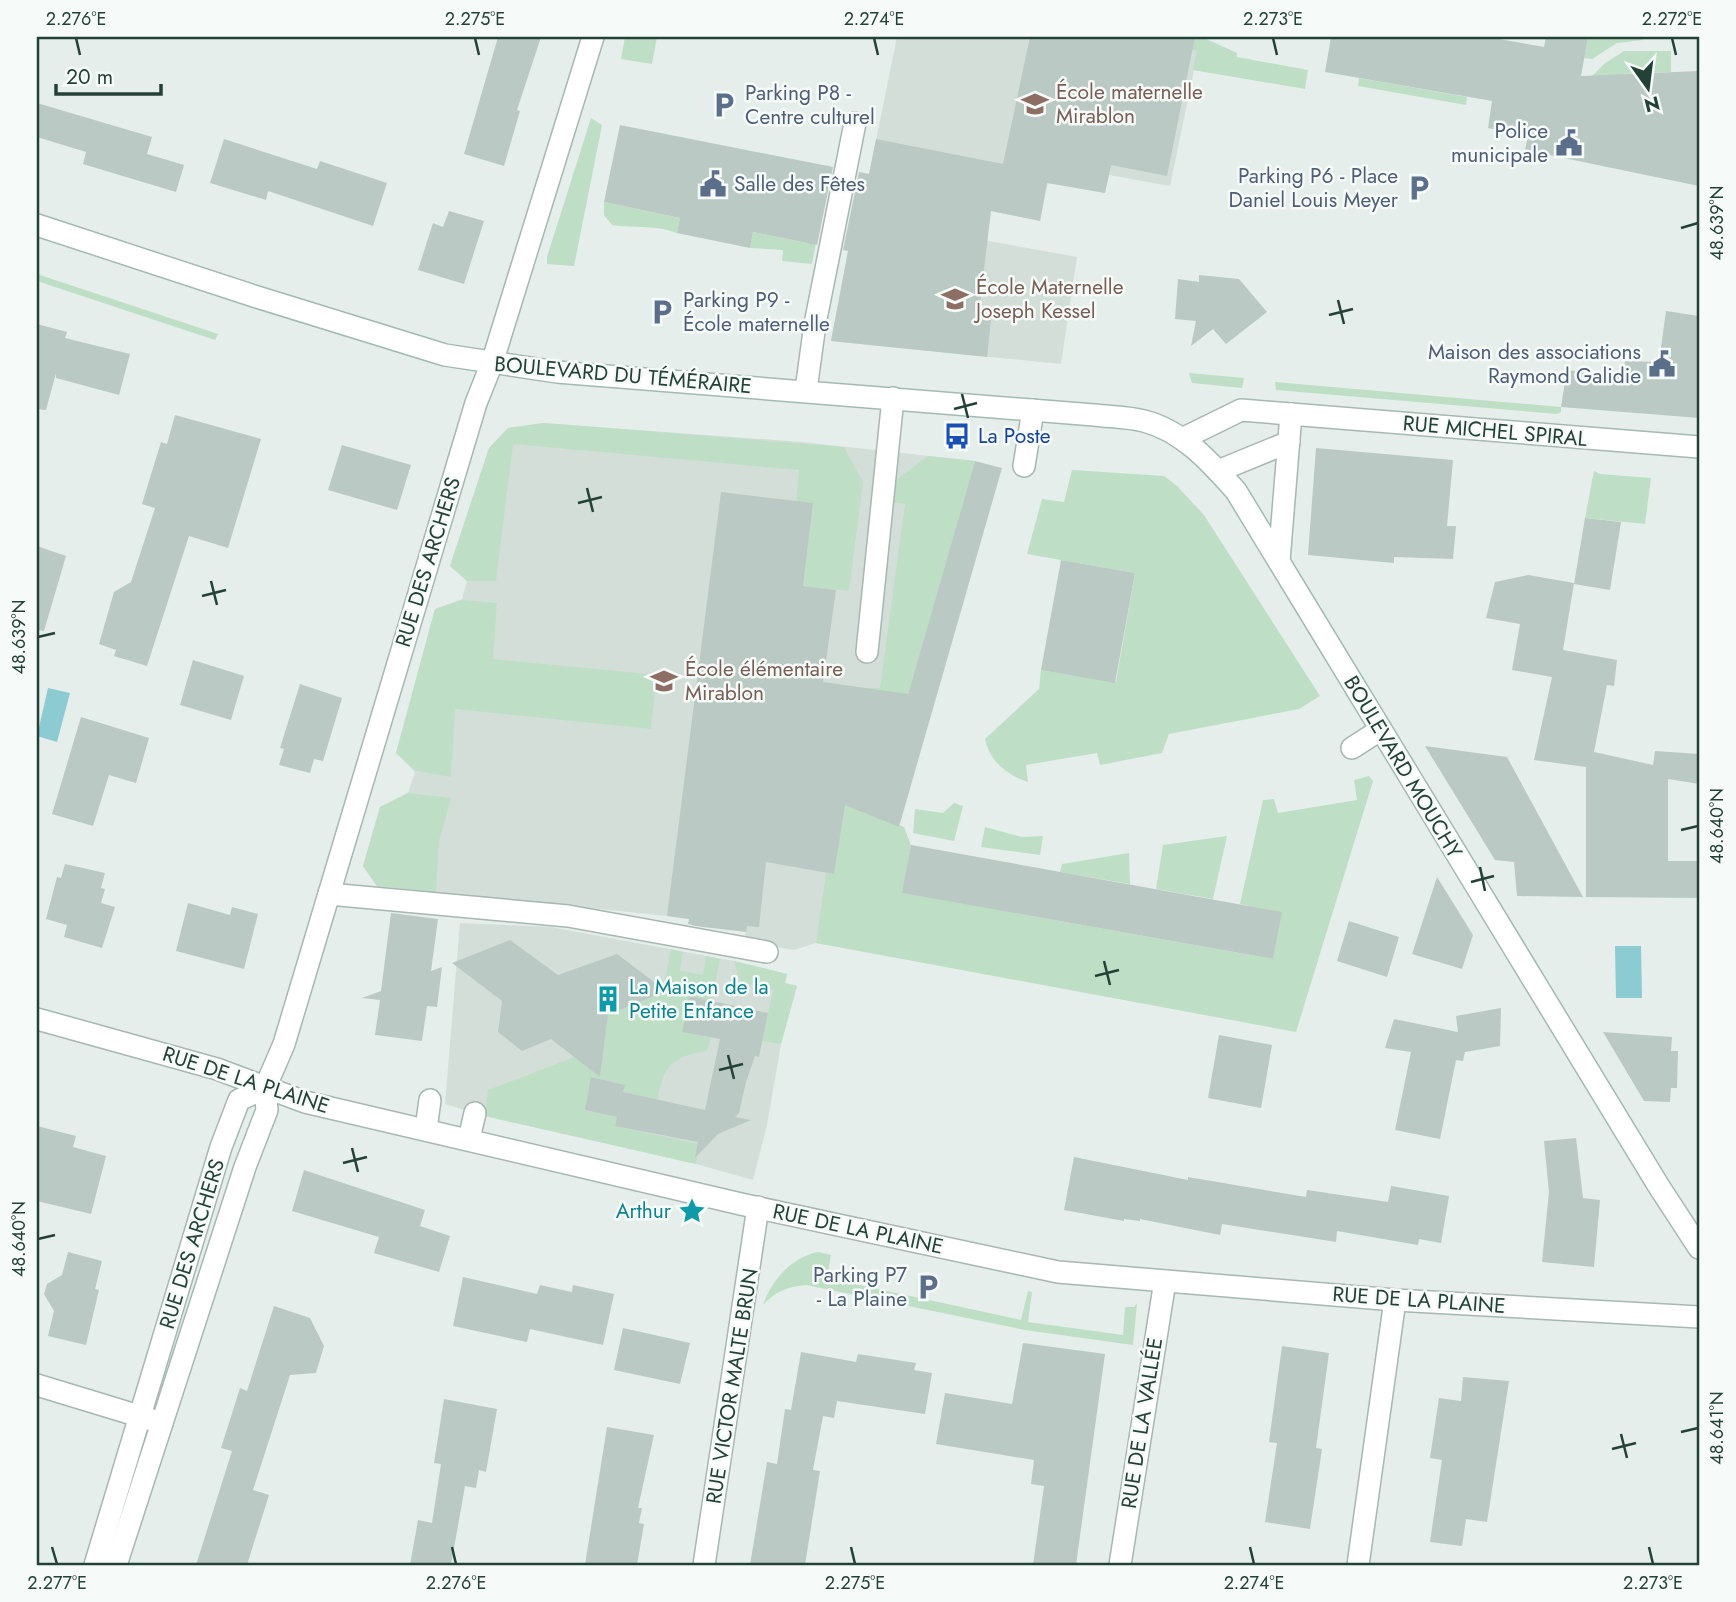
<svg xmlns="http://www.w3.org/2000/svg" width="1736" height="1602" font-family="Jost,sans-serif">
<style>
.built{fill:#d3ded9}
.green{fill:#bedfc6}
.water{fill:#8dcbd3}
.building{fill:#bac9c3}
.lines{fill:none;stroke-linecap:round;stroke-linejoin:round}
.lane-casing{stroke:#a7b7b1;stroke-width:24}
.street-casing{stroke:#a7b7b1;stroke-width:24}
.secondary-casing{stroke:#a3bab1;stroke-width:24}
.lane{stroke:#fff;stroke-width:21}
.street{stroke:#fff;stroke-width:21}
.secondary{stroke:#fff;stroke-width:21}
.ticks{fill:none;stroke:#244138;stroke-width:2.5}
.labels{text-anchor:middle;stroke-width:5;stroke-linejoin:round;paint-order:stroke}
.education-label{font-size:21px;fill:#785e54;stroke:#f6faf8;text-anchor:start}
.service-label{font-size:21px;fill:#4e5e75;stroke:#f6faf8;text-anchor:end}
.street-label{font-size:21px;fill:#244138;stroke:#f6faf8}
.transit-label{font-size:21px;fill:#164399;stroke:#f6faf8;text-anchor:start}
.culture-label{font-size:21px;fill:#0d838f;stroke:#f6faf8;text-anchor:start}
.neatline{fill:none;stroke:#244138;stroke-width:2.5}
.ticks-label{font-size:18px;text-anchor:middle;fill:#244138}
</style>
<rect width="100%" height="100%" fill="#e5eeea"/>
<g class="built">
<path d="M897 37H1156L1154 42 1198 51 1170 186 1109 175 1105 193 1048 182 1040 221 867 185Z"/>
<path d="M855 217 1077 257 1061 364 831 341Z"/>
<path d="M544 423 802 442 975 461 835 946 816 943 794 950 744 941 746 932 733 925 667 916 377 886 363 866 380 807 408 793 415 772 396 753 435 609 462 599 467 581 450 566 489 448 508 428Z"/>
<path d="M460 923 551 927 734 961 787 974 785 983 797 986 781 1044 767 1125 753 1180 696 1164 485 1116 445 1104Z"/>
</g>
<g class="green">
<path d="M625 37H657L652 64 621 59Z"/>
<path d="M1156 37H1202L1237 53V57L1308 70 1305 89 1193 70 1197 51 1154 42Z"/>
<path d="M1588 37H1643V40L1617 43 1592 59 1584 58Z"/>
<path d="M1624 51H1671V72L1623 74 1621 82 1590 78 1604 64Z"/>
<path d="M1359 78 1467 97 1466 105 1358 86Z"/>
<path d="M591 118 602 125 574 266 547 264V257Z"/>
<path d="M822 165 830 166 812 264 782 261 783 250 750 248 753 232 807 243Z"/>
<path d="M604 202 680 218 677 233C657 225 634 228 612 225L604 215Z"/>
<path d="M37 274 218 334V335L215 340 37 281Z"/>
<path d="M1189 373 1244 378 1242 388 1192 383Z"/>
<path d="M1275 382 1561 407V412L1557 414 1276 390Z"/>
<path d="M544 423 844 447 863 482 849 591 803 586 813 503 796 501 799 470 513 444 496 581H467L450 566 489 448 508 428Z"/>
<path d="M928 456 975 461 873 816 904 827 911 845 903 893 1273 959 1281 913 1240 904 1263 800 1274 799 1278 813 1357 800 1354 780 1369 776 1373 781 1296 1032 816 943 826 873 834 874 860 688H880L905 504 893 502 896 480Z"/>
<path d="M1072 470 1164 476 1177 486 1204 515 1320 696 1299 709 1169 734 1162 753 1100 765 1097 753 1026 765 1028 782C1007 775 990 762 985 739L1039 689 1041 670 1116 682 1135 573 1027 554 1042 499 1064 502Z"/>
<path d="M1594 471 1600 474 1651 478 1645 524 1585 518Z"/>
<path d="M462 600 497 603 493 659 657 675 651 729 455 709 451 777 416 771 396 753 435 609Z"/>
<path d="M408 793 451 798 439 841 436 892 377 886 363 866 380 807Z"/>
<path d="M954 803 963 806 954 841 913 833 915 809 943 813Z"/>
<path d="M985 827 1022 837 1043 836 1040 855 981 847Z"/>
<path d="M1227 836 1213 899 1156 889 1163 845Z"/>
<path d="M1129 853 1130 884 1060 872 1062 864Z"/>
<path d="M671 949 683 952 680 971 703 975 706 956 720 959 711 1006 688 1001 682 1031 711 1038 707 1051C674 1056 662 1065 658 1100L623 1092 625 1085 592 1077 585 1110 617 1117 615 1126 699 1144 696 1164 485 1116 488 1090 604 1046 608 1015 637 1003 640 980 664 984Z"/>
<path d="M734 961 787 974 785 983 797 986 781 1044 762 1041 773 990 740 982Z"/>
<path d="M818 1252 831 1255 827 1278 1021 1320 1028 1291 1032 1292 1028 1322 1123 1335 1125 1307H1134L1137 1303 1133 1345 1025 1330 806 1285C787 1287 776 1291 763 1305 772 1279 791 1258 818 1252Z"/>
</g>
<g class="water">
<path d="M48 688 70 693 57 742 37 736Z"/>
<path d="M1615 946H1641L1642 998H1616Z"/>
</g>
<g class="building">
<path d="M498 37H541L517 110 520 111 504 166 464 154Z"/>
<path d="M1030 37H1195L1167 176 1111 165 1105 193 1047 183 1040 221 991 211 978 319 991 320 987 357 831 341 848 251 843 250 859 172 869 174 876 139 1003 164Z"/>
<path d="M1331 37H1487L1544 47 1546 37H1588L1581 76 1699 71V186L1525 150 1528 136 1488 128 1492 101 1325 72Z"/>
<path d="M37 103 152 137 147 154 184 165 176 192 83 164 86 152 37 137Z"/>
<path d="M620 125 833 167 817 245 753 232 750 248 677 233 680 218 604 202Z"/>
<path d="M224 139 317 169 320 161 387 183 373 226 268 191 266 200 210 183Z"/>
<path d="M449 211 484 221 464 284 418 270 433 223 443 227Z"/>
<path d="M1199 275 1239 279 1267 312 1226 344 1213 329 1191 346 1196 321 1175 319 1178 279 1199 282Z"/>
<path d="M1666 311 1699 316V418L1561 407 1567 370 1622 377 1625 361 1659 362Z"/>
<path d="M37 324 67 332 65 338 130 354 119 395 56 378V373L46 410 37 409Z"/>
<path d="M175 415 261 439 228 548 189 536 147 666 114 656 116 650 99 644 114 592 131 582 155 508 142 504 161 442 167 444Z"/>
<path d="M342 445 411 465 397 510 328 490Z"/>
<path d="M1316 448 1453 460 1447 526H1456L1453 559 1394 557V563L1308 555Z"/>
<path d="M975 461 1002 468 899 827 845 805 834 874 766 862 759 927 747 926 746 932 695 926 688 924 689 919 667 916 721 492 813 503 803 586 836 590 823 682 908 694Z"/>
<path d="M1585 518 1621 522 1610 590 1574 584Z"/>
<path d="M37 546 66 556 44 631 37 630Z"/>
<path d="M1061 560 1135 573 1115 683 1041 670Z"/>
<path d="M1528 575 1574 583 1563 650 1617 660 1614 686 1607 685 1594 752 1653 765 1655 751 1699 754V784L1668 779V861H1699V898L1586 897V767L1534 760 1552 677 1512 670 1520 624 1486 618 1495 582Z"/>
<path d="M193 660 244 676 231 720 180 705Z"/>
<path d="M300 684 342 698 323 761 314 759 310 773 279 765 284 749 280 748Z"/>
<path d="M81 717 149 738 136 783 109 775 93 826 52 814Z"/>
<path d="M1425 746 1507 757 1583 897 1517 896 1514 862 1495 860Z"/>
<path d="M911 845 1282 912 1273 959 902 893Z"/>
<path d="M65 864 105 873 101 888 105 889 101 903 115 907 102 948 64 937 67 925 46 919 57 877 61 878Z"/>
<path d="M1437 877 1473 935 1462 969 1412 954Z"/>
<path d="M188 903 230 915 232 907 258 914 244 969 176 951Z"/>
<path d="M391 913 438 919 431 971 442 967 437 1007 427 1006 422 1041 375 1035 380 1000 362 998 381 991Z"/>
<path d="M1349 921 1399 937 1387 977 1337 961Z"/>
<path d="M510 940 558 975 617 954 666 991 608 1015 600 1077 551 1039 522 1051 498 1032 502 1001 452 963Z"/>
<path d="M689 996 768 1013 759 1057 755 1056 746 1082 739 1113 735 1117 751 1120 718 1134 695 1158 698 1142 615 1126 617 1117 585 1110 591 1077 625 1085 623 1092 705 1110 720 1039 682 1032Z"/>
<path d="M1501 1008 1500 1046 1465 1052 1463 1061 1456 1060 1440 1139 1395 1130 1411 1052 1385 1048 1394 1019 1458 1032 1456 1016Z"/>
<path d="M1603 1032 1672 1037 1671 1051H1678L1677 1088H1671L1670 1102 1644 1101Z"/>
<path d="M1219 1035 1272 1045 1261 1108 1208 1098Z"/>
<path d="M37 1126 76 1136 73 1147 106 1156 91 1214 37 1201Z"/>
<path d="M1576 1138 1583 1198 1600 1200 1594 1267 1542 1262 1549 1192 1544 1141Z"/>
<path d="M1074 1157 1188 1180V1177L1306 1197 1307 1190 1388 1202 1391 1186 1449 1196 1441 1243 1419 1239 1418 1245 1337 1231 1336 1242 1222 1224 1220 1235 1140 1219V1221L1124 1219V1221L1064 1210Z"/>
<path d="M304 1170 425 1210 420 1226 450 1236 439 1272 374 1253 379 1237 292 1211Z"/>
<path d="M68 1252 102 1261 95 1289 99 1290 86 1345 48 1336 54 1311 44 1294 47 1284 62 1275Z"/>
<path d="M463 1277 537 1294 540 1285 572 1292 573 1285 614 1294 603 1345 530 1329 527 1342 453 1326Z"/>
<path d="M274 1306 310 1318 324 1346 316 1373 290 1375 253 1490 269 1495 247 1565H196L232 1451 221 1448 240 1388 247 1391Z"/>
<path d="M623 1328 690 1343 680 1384 614 1370Z"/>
<path d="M1023 1343 1105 1354 1076 1565H1033L1044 1486 1031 1484 1034 1460 936 1444 945 1393 1012 1404Z"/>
<path d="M1282 1346 1329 1353 1316 1448 1322 1449 1310 1529 1265 1522 1277 1443 1269 1442Z"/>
<path d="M801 1352 856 1362 858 1354 916 1363 914 1370 932 1373 925 1414 837 1401 834 1418 823 1416 813 1470 820 1471 805 1565H750L767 1462 777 1464 785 1409 791 1410Z"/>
<path d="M1463 1377 1509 1381 1487 1522 1466 1519 1462 1546 1430 1542 1442 1460 1430 1458 1439 1398 1461 1401Z"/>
<path d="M444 1399 497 1409 486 1472 479 1470 476 1488 465 1486 451 1565H410L418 1520 432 1523 441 1464 434 1463Z"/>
<path d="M607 1427 654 1435 638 1508H642L639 1523 644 1524 637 1565H585Z"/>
</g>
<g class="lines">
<g class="lane-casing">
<g id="lane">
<path d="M806 390 815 324 855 123"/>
<path d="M1024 466 1033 410"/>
<path d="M867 652 893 398"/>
<path d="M1352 748 1380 730"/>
<path d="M329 894 568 916 767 952"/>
<path d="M426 1129 430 1100"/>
<path d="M469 1139 475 1113"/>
<path d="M37 1385 162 1423"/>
</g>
</g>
<g class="street-casing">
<g id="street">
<path d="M1182 439 1241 410 1699 447"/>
<path d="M1218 471 1289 442"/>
<path d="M1279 561 1291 414"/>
<path d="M37 1019 217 1069 305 1102 745 1205 1058 1272 1395 1300 1699 1317"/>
<path d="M95 1565 221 1147 239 1100 265 1088"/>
<path d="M116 1565 245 1167 267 1110 265 1088 284 1044 476 403 492 363 593 37"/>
<path d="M704 1565 758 1207"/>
<path d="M1120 1565 1165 1281"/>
<path d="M1358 1565 1395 1300"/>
</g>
</g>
<g class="secondary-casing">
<path id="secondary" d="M37 225 257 297 445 355 557 372 1094 415C1111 417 1129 417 1144 421 1183 431 1211 463 1236 491L1658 1185 1699 1248"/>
</g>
<use href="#lane" class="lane"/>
<use href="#street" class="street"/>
<use href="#secondary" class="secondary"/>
</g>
<path class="ticks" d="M76 38 80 55M475 38 479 55M874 38 878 55M1273 38 1277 55M1672 38 1676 55M1681 228 1698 223M1338 300 1344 324M1329 315 1353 309M962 394 968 418M954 409 977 403M587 488 593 512M578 503 602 497M211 581 217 605M202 596 226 590M38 637 55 633M1681 830 1698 826M1480 867 1485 891M1471 882 1494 876M1104 961 1110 985M1095 976 1119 970M728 1055 734 1079M719 1070 743 1064M352 1148 358 1172M343 1163 367 1157M38 1239 55 1235M1681 1432 1698 1428M1621 1434 1627 1458M1612 1449 1636 1443M52 1547 57 1564M452 1547 456 1564M851 1547 855 1564M1250 1547 1254 1564M1649 1547 1653 1564"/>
<defs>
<g id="school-bare" transform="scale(2.1)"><path d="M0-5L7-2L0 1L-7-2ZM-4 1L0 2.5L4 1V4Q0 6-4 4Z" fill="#8d6e63" stroke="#f6faf8" stroke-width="2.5" paint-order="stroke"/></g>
<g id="parking-bare" transform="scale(2.1)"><path d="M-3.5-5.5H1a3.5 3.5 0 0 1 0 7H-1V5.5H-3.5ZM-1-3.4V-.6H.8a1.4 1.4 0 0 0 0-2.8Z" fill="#5c6f8a" stroke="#f6faf8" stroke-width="2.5" paint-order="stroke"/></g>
<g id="civic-bare" transform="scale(2.1)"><path d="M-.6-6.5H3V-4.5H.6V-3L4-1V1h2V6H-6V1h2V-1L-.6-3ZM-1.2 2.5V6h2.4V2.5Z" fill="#5c6f8a" stroke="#f6faf8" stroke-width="2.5" paint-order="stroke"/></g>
<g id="bus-bare" transform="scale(2.1)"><path d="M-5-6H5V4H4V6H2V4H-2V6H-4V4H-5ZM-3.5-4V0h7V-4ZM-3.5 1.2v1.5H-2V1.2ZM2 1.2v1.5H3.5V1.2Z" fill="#1a4fb4" stroke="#f6faf8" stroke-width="2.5" paint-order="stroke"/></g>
<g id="building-bare" transform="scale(2.1)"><path d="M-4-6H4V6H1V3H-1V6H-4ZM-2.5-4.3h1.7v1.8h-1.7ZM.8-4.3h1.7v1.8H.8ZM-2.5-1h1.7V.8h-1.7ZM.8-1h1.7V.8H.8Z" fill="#0f9aa8" stroke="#f6faf8" stroke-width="2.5" paint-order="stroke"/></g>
<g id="sight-bare" transform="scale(2.1)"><path d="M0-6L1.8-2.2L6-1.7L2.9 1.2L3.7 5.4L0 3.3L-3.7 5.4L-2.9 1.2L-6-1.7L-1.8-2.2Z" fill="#0f9aa8" stroke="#f6faf8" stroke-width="2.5" paint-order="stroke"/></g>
</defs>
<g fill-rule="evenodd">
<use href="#school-bare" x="1035" y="104"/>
<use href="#parking-bare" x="724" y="105"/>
<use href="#civic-bare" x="1569" y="143"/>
<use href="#civic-bare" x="713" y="184"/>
<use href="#parking-bare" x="1419" y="188"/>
<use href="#school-bare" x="955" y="299"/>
<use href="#parking-bare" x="662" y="312"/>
<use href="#civic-bare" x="1662" y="364"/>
<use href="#bus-bare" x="957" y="436"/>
<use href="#school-bare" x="664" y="681"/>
<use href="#building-bare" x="608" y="999"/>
<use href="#sight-bare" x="692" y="1211"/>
<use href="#parking-bare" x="928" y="1287"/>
</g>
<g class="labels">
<g class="education-label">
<text x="1056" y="99">École maternelle<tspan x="1056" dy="24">Mirablon</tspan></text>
<text x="976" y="294">École Maternelle<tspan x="976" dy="24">Joseph Kessel</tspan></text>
<text x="685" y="676">École élémentaire<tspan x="685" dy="24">Mirablon</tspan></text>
</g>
<g class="service-label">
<text x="745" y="100" text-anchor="start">Parking P8 -<tspan x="745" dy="24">Centre culturel</tspan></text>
<text x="1548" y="138">Police<tspan x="1548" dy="24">municipale</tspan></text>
<text x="1398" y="183">Parking P6 - Place<tspan x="1398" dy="24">Daniel Louis Meyer</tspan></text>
<text x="734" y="191" text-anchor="start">Salle des Fêtes</text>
<text x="683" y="307" text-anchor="start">Parking P9 -<tspan x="683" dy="24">École maternelle</tspan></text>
<text x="1641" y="359">Maison des associations<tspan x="1641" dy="24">Raymond Galidie</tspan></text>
<text x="907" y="1282">Parking P7<tspan x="907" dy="24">- La Plaine</tspan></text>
</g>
<g class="street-label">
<text transform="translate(623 375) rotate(5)" y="7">BOULEVARD DU TÉMÉRAIRE</text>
<text transform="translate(1495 431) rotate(5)" y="7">RUE MICHEL SPIRAL</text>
<text transform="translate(428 562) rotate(-73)" y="7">RUE DES ARCHERS</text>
<text transform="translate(1403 767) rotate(59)" y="7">BOULEVARD MOUCHY</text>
<text transform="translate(246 1080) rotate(18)" y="7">RUE DE LA PLAINE</text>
<text transform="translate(858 1229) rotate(12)" y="7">RUE DE LA PLAINE</text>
<text transform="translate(192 1244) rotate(-73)" y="7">RUE DES ARCHERS</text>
<text transform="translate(1419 1300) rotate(4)" y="7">RUE DE LA PLAINE</text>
<text transform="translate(732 1386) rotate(-81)" y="7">RUE VICTOR MALTE BRUN</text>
<text transform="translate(1142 1423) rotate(-81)" y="7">RUE DE LA VALLÉE</text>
</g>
<g class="transit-label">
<text x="978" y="443">La Poste</text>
</g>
<g class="culture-label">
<text x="629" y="994">La Maison de la<tspan x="629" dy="24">Petite Enfance</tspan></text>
<text x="671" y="1218" text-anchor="end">Arthur</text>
</g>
</g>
<rect width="1736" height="1602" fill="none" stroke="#f6faf8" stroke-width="77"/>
<g transform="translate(1648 88) rotate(166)" stroke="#f6faf8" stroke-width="5" paint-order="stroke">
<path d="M0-5L12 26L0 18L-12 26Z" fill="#244138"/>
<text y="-10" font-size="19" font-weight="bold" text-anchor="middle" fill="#244138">N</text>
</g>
<path d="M56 84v10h105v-10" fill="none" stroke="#244138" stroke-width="3.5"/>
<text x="66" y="84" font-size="21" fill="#244138" stroke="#f6faf8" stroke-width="5" paint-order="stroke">20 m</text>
<rect x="38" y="38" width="1660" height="1526" class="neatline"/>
<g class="ticks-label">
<text x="76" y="25">2.276°E</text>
<text x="475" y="25">2.275°E</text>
<text x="874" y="25">2.274°E</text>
<text x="1273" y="25">2.273°E</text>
<text x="1672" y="25">2.272°E</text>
<text transform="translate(1717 223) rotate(-90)" y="6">48.639°N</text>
<text transform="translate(19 637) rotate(-90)" y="6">48.639°N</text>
<text transform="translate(1717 826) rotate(-90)" y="6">48.640°N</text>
<text transform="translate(19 1239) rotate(-90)" y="6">48.640°N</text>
<text transform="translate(1717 1428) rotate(-90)" y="6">48.641°N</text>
<text x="57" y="1589">2.277°E</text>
<text x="456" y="1589">2.276°E</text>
<text x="855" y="1589">2.275°E</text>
<text x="1254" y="1589">2.274°E</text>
<text x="1653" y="1589">2.273°E</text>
</g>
</svg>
